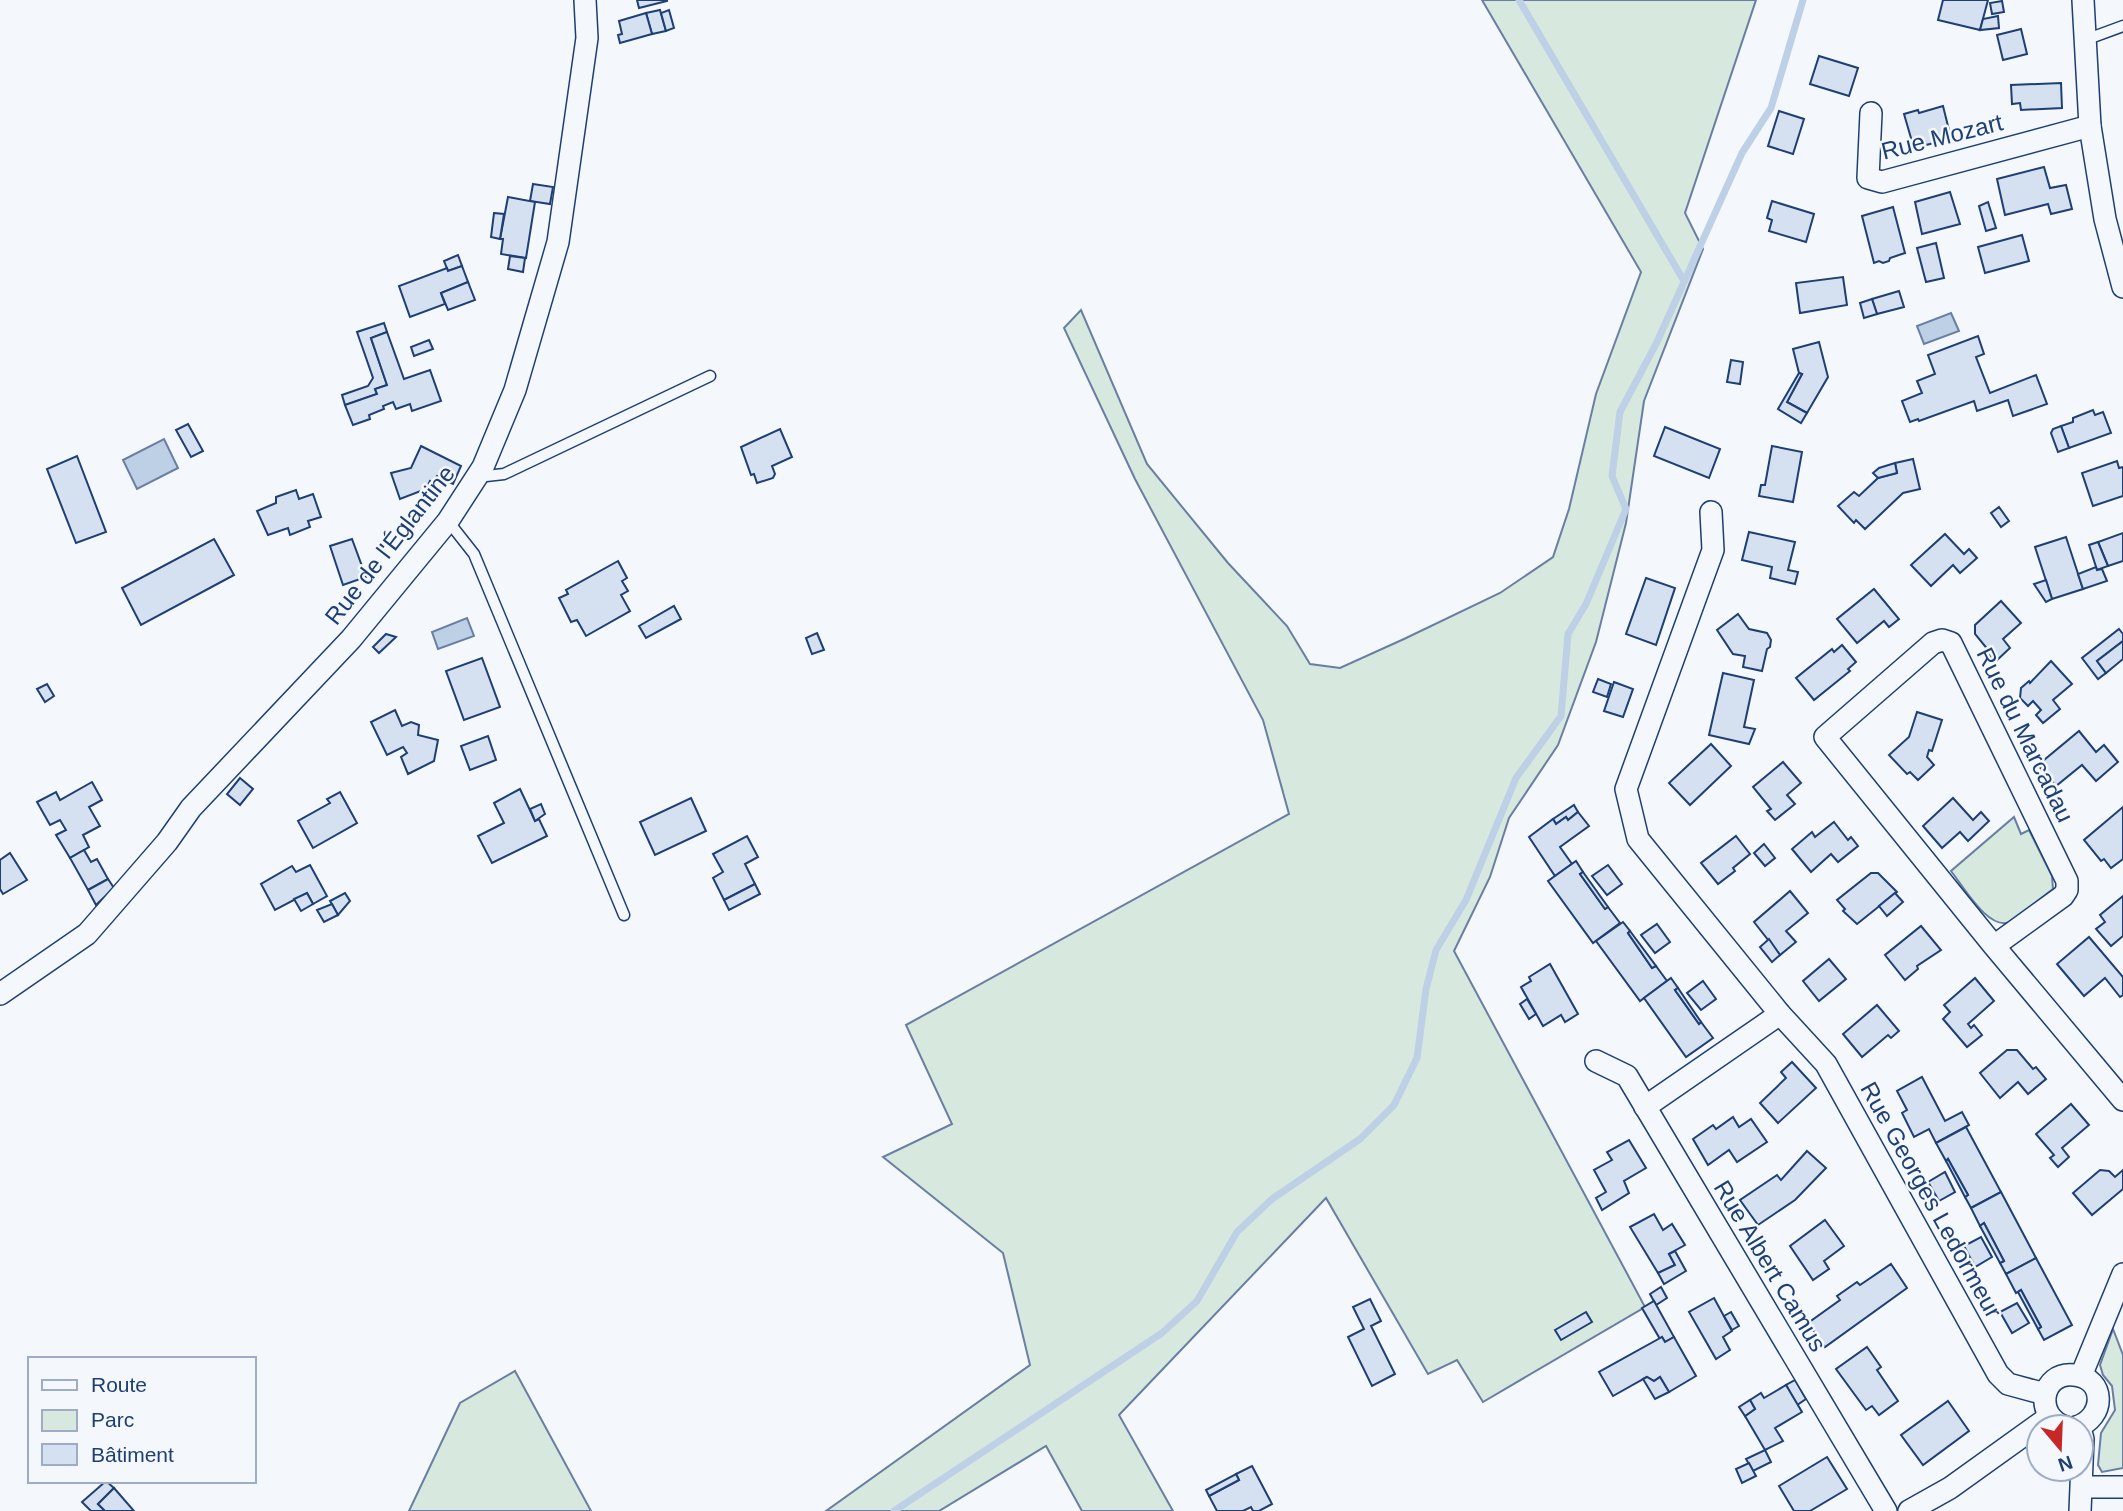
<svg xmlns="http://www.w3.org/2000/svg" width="2123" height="1511" font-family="Helvetica,sans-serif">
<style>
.green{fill:#d7e8df;stroke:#687fa3;stroke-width:2}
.water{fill:#bed0e5;stroke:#687fa3;stroke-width:2}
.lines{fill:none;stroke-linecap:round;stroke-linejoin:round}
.stream{stroke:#bed0e5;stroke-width:7}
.building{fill:#d5e0f0;stroke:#1d3f73;stroke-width:2}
.lane-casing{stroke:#1d3f73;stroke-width:13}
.street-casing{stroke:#1d3f73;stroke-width:24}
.lane{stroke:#f4f7fb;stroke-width:10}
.street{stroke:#f4f7fb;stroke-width:21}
.labels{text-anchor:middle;stroke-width:5;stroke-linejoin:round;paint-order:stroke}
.street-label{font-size:24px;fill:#1d3f73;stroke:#f4f7fb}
</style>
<rect width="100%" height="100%" fill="#f4f7fb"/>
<g class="green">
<path d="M1482 0H1756L1685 213 1703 249 1644 401 1626 523 1596 642 1558 745 1509 818 1490 877 1454 951 1645 1307 1483 1402 1457 1360 1428 1374 1326 1198 1119 1415 1173 1511H1082L1046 1446 939 1511H826L1030 1365 1003 1253 883 1157 952 1124 906 1025 1289 814 1263 720 1135 479 1064 328 1081 310 1147 464 1228 563 1287 626 1310 664 1340 668 1404 639 1500 593 1553 557 1569 509 1596 394 1641 272Z"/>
<path d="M2014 817 2021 834 2029 830 2052 876 2053 889 2012 921C1990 934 1963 886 1951 871Z"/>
<path d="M2113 1329 2123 1355V1468L2102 1472 2098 1465 2101 1433 2115 1410 2112 1386 2103 1375 2100 1365Z"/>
<path d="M515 1371 591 1511H409L460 1403Z"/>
</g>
<g class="water">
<path d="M1951 313 1959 331 1924 344 1917 326Z"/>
<path d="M164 439 178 468 137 489 123 460Z"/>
<path d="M467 618 474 636 438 649 432 632Z"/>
</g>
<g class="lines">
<g class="stream">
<path d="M1519 0 1684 281"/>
<path d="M894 1511 1162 1333 1197 1301 1237 1232 1272 1199 1360 1139 1394 1105 1417 1058 1426 989 1436 950 1466 900 1516 778 1561 716 1568 634 1586 604 1626 509 1612 476 1620 412 1657 342 1742 153 1771 108 1803 0"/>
</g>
</g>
<g class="building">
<path d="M637 0H667V1L639 8Z"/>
<path d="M1943 0H1988L1980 30 1938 20Z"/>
<path d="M2002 1 2004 12 1992 14 1990 3Z"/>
<path d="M660 10 666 31 652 34 646 13Z"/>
<path d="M669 10 674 28 666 31 661 13Z"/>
<path d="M646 13 652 34 620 43 618 35 622 34 619 21Z"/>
<path d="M1998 16 1999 28 1980 30 1983 19Z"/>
<path d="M2021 29 2027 54 2003 60 1997 35Z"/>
<path d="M1819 56 1858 68 1849 96 1810 84Z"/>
<path d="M2061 83 2062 108 2021 110 2020 103 2012 104 2011 85Z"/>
<path d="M1943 106 1950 134 1933 140 1934 143 1926 145 1925 142 1913 145 1904 114 1918 110 1919 113Z"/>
<path d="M1779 111 1804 119 1793 154 1768 146Z"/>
<path d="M2044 167 2050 188 2066 185 2072 209 2051 214 2048 204 2005 215 1997 179Z"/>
<path d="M533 184 553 187 550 204 530 201Z"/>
<path d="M1950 192 1960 224 1922 234 1915 202Z"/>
<path d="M508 197 535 202 526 258 501 254 503 239H500Z"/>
<path d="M1772 201 1814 214 1806 242 1769 231 1772 220 1767 218Z"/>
<path d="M1988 202 1996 228 1986 231 1979 206Z"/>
<path d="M1893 207 1905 253 1890 258 1889 261 1883 263 1879 261 1874 263 1862 216Z"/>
<path d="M494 213 504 214 500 239 491 237Z"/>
<path d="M2022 235 2029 261 1985 273 1978 247Z"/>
<path d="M1936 243 1944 278 1926 282 1917 248Z"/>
<path d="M458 255 462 266 448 271 444 261Z"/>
<path d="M510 256 525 258 523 272 508 269Z"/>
<path d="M462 266 468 282 441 293 445 304 410 317 399 286 447 268 448 271Z"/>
<path d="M1843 277 1847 305 1800 313 1796 283Z"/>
<path d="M468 282 475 300 448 310 441 293Z"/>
<path d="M1899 291 1904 307 1877 314 1872 299Z"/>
<path d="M1872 299 1877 314 1864 318 1860 303Z"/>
<path d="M384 323 387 332 371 338 387 385 375 389 377 394 345 405 342 395 368 386 373 378 357 332Z"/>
<path d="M387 332 404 379 430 370 441 401 412 411 410 404 396 409 393 402 383 406 384 409 369 415 370 419 353 425 345 405 377 394 375 389 387 385 371 338Z"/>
<path d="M1978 336 1984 354 1976 357 1990 393 2036 375 2047 404 2013 416 2008 400 1977 411 1974 401 1919 421 1918 419 1910 422 1902 401 1922 393 1917 381 1935 374 1928 355Z"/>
<path d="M429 340 433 349 414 356 411 347Z"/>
<path d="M1819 342 1828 377 1807 413 1787 402 1802 374 1799 373 1793 349Z"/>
<path d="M1731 360 1743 362 1740 384 1727 382Z"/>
<path d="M1799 373 1802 374 1787 402 1807 413 1801 423 1778 409Z"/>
<path d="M2093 410 2095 415 2103 412 2111 433 2069 448 2061 426 2073 422V418Z"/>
<path d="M188 424 203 451 191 457 176 430Z"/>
<path d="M2061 426 2069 448 2058 452 2051 433 2053 429Z"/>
<path d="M1665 427 1720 449 1709 478 1654 456Z"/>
<path d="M780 429 792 457 772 466 775 474 773 478 757 483 754 474 751 475 741 447Z"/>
<path d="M421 446 461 466 453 484 437 476 433 483 430 481 426 489 400 499 391 473 411 468Z"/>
<path d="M1772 446 1802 452 1793 502 1759 496 1761 485H1765Z"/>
<path d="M77 456 106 532 76 543 47 469Z"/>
<path d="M1913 459 1920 489 1903 493 1865 529 1856 520 1854 523 1838 506 1854 492 1859 496 1878 478 1897 473 1895 463Z"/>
<path d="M2117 461 2119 468 2123 467V496L2093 506 2082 473Z"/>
<path d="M1895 463 1897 473 1878 478 1873 473 1879 468Z"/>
<path d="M296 490 299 499 313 494 321 517 308 521 310 527 290 535 288 528 268 535 257 511 276 503V497Z"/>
<path d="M1999 507 2009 521 2001 527 1991 513Z"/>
<path d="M1749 532 1795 542 1788 570 1798 572 1795 584 1770 578 1772 567 1742 560Z"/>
<path d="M2123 533V561L2108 566 2098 542Z"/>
<path d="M1945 534 1964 554 1969 549 1977 558 1960 573 1953 565 1931 586 1911 565Z"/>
<path d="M2066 537 2083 589 2052 599 2035 547Z"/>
<path d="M214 539 234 575 141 625 122 588Z"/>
<path d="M352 539 366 577 343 585 330 546Z"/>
<path d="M2098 542 2108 566 2097 570 2089 545Z"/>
<path d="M618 561 627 578 622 581 628 591 621 595 630 611 586 636 577 620 571 622 559 598 568 594 566 590Z"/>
<path d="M2096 567 2097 570 2102 569 2107 581 2083 589 2078 574Z"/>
<path d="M1646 578 1675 588 1656 645 1626 634Z"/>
<path d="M2046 580 2052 599 2046 602 2034 584Z"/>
<path d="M1874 589 1899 619 1889 627 1884 621 1857 643 1837 619Z"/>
<path d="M2001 601 2021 623 2003 639 2010 648 1995 662 1987 653 1989 651 1975 634V625Z"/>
<path d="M674 606 681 619 646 638 639 626Z"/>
<path d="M1738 614 1749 629 1767 633 1771 640 1770 647 1767 649 1762 671 1743 667 1745 656 1733 654 1717 630Z"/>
<path d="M2119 629 2123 634V641L2097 661 2106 673 2098 679 2082 658Z"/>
<path d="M817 633 824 650 812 654 806 638Z"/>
<path d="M386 634 396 637 379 653 373 647Z"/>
<path d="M2123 641V659L2106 673 2097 661Z"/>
<path d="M1842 645 1856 662 1848 669 1850 671 1814 700 1796 678 1832 649 1834 652Z"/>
<path d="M482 658 500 707 464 720 446 671Z"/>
<path d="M2051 661 2072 684 2053 700 2060 709 2043 723 2036 715 2041 710 2033 701 2028 706 2020 698 2021 688 2029 681 2030 683Z"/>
<path d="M1723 673 1754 680 1744 727 1755 729 1749 744 1709 735Z"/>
<path d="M1598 679 1611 684 1607 697 1593 692Z"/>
<path d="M1614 682 1633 689 1623 717 1604 711Z"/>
<path d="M47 684 54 696 45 702 37 689Z"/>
<path d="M395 710 402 726 411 722 419 725 418 735 438 740 434 761 408 774 401 757 407 753 403 747 387 755 371 722Z"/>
<path d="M1917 712 1942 720 1932 751 1929 750 1927 757 1934 765 1918 780 1910 772 1907 774 1889 755 1909 737Z"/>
<path d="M2079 731 2096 752 2104 745 2118 762 2096 781 2082 765 2056 786 2038 765Z"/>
<path d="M488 736 496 760 470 770 461 746Z"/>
<path d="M1711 744 1731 766 1690 805 1669 783Z"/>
<path d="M1783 762 1801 783 1787 795 1795 804 1775 820 1767 811 1771 809 1753 787Z"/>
<path d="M240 778 253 789 240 805 227 794Z"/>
<path d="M92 782 102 800 89 807 100 826 83 835 89 847 70 858 56 835 66 830 60 820 50 825 37 802 56 792 60 800Z"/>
<path d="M520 789 535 821 539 819 547 836 492 863 478 836 504 823 494 803Z"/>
<path d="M340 792 357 823 313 848 298 821 330 803 327 799Z"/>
<path d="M691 798 706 831 655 855 640 822Z"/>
<path d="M1953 798 1973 820 1981 812 1989 821 1968 841 1960 832 1942 848 1923 826Z"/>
<path d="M541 804 545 814 535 821 530 809Z"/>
<path d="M1574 805 1578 812 1568 820 1566 817 1556 824 1553 819Z"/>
<path d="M2123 807V859L2111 868 2104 859 2101 861 2084 840Z"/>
<path d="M1578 812 1589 826 1560 847 1572 864 1555 876 1529 837 1553 819 1556 824 1566 817 1568 820Z"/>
<path d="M1834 822 1848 840 1851 837 1858 846 1838 862 1831 854 1811 872 1792 849 1812 832 1815 837Z"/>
<path d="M747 836 758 857 745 864 755 884 724 900 713 878 723 872 713 854Z"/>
<path d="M1736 836 1750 854 1733 868 1735 871 1718 884 1701 863Z"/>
<path d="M1764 844 1775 858 1765 866 1754 853Z"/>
<path d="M84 850 91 862 97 859 108 879 88 890 70 858Z"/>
<path d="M10 853 27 880 3 894 0 889V860Z"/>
<path d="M1576 861 1583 872 1580 874 1605 909 1608 907 1620 923 1593 943 1548 881Z"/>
<path d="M310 865 327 896 313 904 307 893 275 910 261 884 292 866 296 872Z"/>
<path d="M1608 865 1622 884 1607 895 1592 876Z"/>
<path d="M1583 872 1608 907 1605 909 1580 874Z"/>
<path d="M1871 873H1878L1897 892 1857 924 1843 911 1845 909 1837 900Z"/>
<path d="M108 879 114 888 96 905 88 890Z"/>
<path d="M755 884 760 894 729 910 724 900Z"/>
<path d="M1790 891 1808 913 1786 931 1796 942 1780 955 1754 922Z"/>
<path d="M307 893 313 904 301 911 294 899Z"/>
<path d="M345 893 350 901 338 915 330 901Z"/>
<path d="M1895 893 1903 902 1887 916 1879 906Z"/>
<path d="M2123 896V936L2111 946 2096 929 2105 922 2100 915Z"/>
<path d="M332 904 338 915 324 922 317 910Z"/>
<path d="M1623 922 1630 931 1628 933 1652 968 1656 966 1667 981 1640 1001 1596 941Z"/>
<path d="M1657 924 1670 942 1655 953 1641 935Z"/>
<path d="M1921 926 1941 950 1917 966 1918 969 1905 980 1885 955Z"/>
<path d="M1630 931 1656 966 1652 968 1628 933Z"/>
<path d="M2089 937 2123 977V995L2120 997 2105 978 2084 996 2057 964Z"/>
<path d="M1769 939 1780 955 1772 962 1760 947Z"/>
<path d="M1829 959 1846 979 1819 1001 1803 981Z"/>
<path d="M1550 964 1578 1014 1565 1022 1561 1015 1543 1026 1521 987 1531 981 1529 977Z"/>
<path d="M1671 978 1678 988 1675 990 1699 1024 1701 1022 1713 1038 1686 1057 1644 998Z"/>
<path d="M1975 978 1994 1001 1968 1024 1971 1028 1974 1025 1982 1035 1967 1047 1943 1019 1950 1012 1944 1005Z"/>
<path d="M1703 981 1716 999 1701 1010 1687 993Z"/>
<path d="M1678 988 1701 1022 1699 1024 1675 990Z"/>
<path d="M1527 999 1536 1014 1529 1019 1520 1004Z"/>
<path d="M1877 1005 1899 1031 1891 1038 1888 1035 1862 1057 1843 1034Z"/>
<path d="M2007 1050H2017L2033 1069 2036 1067 2046 1079 2028 1094 2018 1082 2000 1098 1980 1073Z"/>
<path d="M1792 1062 1816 1088 1778 1123 1760 1103 1786 1078 1781 1072Z"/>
<path d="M1922 1077 1945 1121 1962 1112 1969 1125 1936 1143 1929 1129 1914 1137 1902 1113 1907 1110 1897 1091Z"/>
<path d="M2071 1104 2089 1125 2062 1148 2069 1157 2058 1167 2050 1158 2054 1155 2036 1134Z"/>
<path d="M1733 1117 1739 1127 1751 1119 1767 1142 1737 1162 1729 1150 1708 1165 1693 1139 1713 1125 1716 1129Z"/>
<path d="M1966 1127 2001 1192 1971 1208 1965 1197 1968 1195 1948 1159 1946 1161 1936 1143Z"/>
<path d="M1629 1140 1646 1168 1624 1181 1629 1193 1602 1210 1596 1198 1606 1192 1594 1170 1612 1160 1607 1152Z"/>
<path d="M1807 1151 1826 1168 1795 1200 1758 1225 1740 1200 1777 1175 1781 1180Z"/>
<path d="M1948 1159 1968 1195 1965 1197 1946 1161Z"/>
<path d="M2100 1170 2109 1171 2115 1177 2123 1170V1189L2092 1215 2073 1193Z"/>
<path d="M1945 1172 1955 1192 1939 1201 1928 1182Z"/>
<path d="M2001 1192 2036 1258 2006 1274 2000 1263 2004 1261 1984 1223 1980 1226 1971 1208Z"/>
<path d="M1654 1214 1663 1230 1672 1224 1685 1245 1669 1254 1675 1265 1658 1273 1630 1227Z"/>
<path d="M1825 1220 1844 1246 1824 1261 1829 1269 1813 1280 1790 1246Z"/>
<path d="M1984 1223 2004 1261 2000 1263 1980 1226Z"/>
<path d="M1981 1237 1992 1257 1975 1267 1964 1246Z"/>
<path d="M1675 1251 1686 1271 1664 1284 1658 1273 1675 1265 1669 1254Z"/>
<path d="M2036 1258 2072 1325 2044 1340 2038 1329 2041 1327 2021 1290 2016 1293 2006 1274Z"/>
<path d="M1891 1264 1907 1288 1825 1347 1808 1323 1840 1300 1837 1296 1857 1282 1860 1285Z"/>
<path d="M1661 1287 1667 1298 1656 1305 1650 1294Z"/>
<path d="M2021 1290 2041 1327 2038 1329 2018 1292Z"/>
<path d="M1714 1298 1732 1331 1723 1337 1730 1350 1716 1359 1689 1312Z"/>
<path d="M1370 1299 1381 1321 1371 1326 1395 1374 1372 1386 1348 1337 1364 1329 1353 1307Z"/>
<path d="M1654 1301 1674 1337 1665 1342 1662 1337 1660 1339 1642 1308Z"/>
<path d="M2017 1303 2029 1323 2012 1333 2000 1312Z"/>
<path d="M1586 1312 1592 1322 1561 1340 1555 1330Z"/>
<path d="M1731 1312 1739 1326 1732 1330 1724 1316Z"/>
<path d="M1662 1337 1665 1342 1674 1337 1696 1376 1669 1392 1660 1377 1654 1381 1647 1377 1613 1396 1599 1372Z"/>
<path d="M1867 1347 1881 1367 1877 1370 1898 1401 1879 1415 1872 1406 1866 1410 1836 1369Z"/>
<path d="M1647 1377 1654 1381 1660 1377 1669 1392 1655 1399 1643 1379Z"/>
<path d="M1795 1380 1806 1399 1797 1405 1786 1385Z"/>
<path d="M1786 1385 1802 1412 1775 1428 1783 1441 1765 1450 1745 1416 1755 1409 1750 1400 1761 1393 1764 1398Z"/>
<path d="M1750 1400 1755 1409 1745 1416 1739 1407Z"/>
<path d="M1948 1401 1969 1431 1923 1465 1901 1435Z"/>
<path d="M1765 1450 1771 1462 1753 1471 1746 1459Z"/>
<path d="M1827 1457 1847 1489 1810 1511H1794L1779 1486Z"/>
<path d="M1749 1463 1756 1476 1742 1483 1736 1469Z"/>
<path d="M1252 1466 1272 1504 1259 1511H1253L1251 1507 1243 1511H1217L1209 1496 1239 1480 1236 1474Z"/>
<path d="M1236 1474 1239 1480 1209 1496 1206 1490Z"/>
<path d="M106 1481 114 1488 98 1504 105 1511H91L82 1502Z"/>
<path d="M114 1488 134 1511H105L98 1504Z"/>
</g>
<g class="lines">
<g class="lane-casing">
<g id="lane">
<path d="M2085 40 2123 26"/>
<path d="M477 477 504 474 710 376"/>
<path d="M448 521 474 554 624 915"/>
</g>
</g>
<g class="street-casing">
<g id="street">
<path d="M2083 0 2090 126 2105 219 2123 287"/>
<path d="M1871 113 1868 178 1882 182 2090 126"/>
<path d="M1711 512 1713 550 1626 789 1638 839 1780 1014 1826 1064 1998 1374 2008 1384 2045 1394"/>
<path d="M1994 946 2063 896 2067 890V881L1951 643 1942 640 1933 643 1825 737 1994 946 2123 1100"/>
<path d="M0 994 87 934 167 842 191 808 351 639 448 521 483 467 515 390 558 242 587 38 585 0"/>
<path d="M1596 1061 1627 1076 1886 1511"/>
<path d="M1645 1107 1780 1014"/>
<path d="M2081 1376 2123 1274"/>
<path d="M2066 1427C2033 1417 2041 1371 2074 1375 2106 1378 2106 1418 2076 1427"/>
<path d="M2083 1487H2123"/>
<path d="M1909 1511 1950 1488 2049 1417"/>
<path d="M2080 1511 2083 1439 2081 1432"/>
</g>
</g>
<use href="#lane" class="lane"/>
<use href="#street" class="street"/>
</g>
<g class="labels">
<g class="street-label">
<text transform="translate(1942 137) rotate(-14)" y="8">Rue Mozart</text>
<text transform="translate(390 545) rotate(-52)" y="8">Rue de l'Églantine</text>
<text transform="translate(2025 735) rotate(64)" y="8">Rue du Marcadau</text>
<text transform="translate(1931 1200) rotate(61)" y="8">Rue Georges Ledormeur</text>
<text transform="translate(1770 1266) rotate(59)" y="8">Rue Albert Camus</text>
</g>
</g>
<rect x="28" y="1357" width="228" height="126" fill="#f4f7fb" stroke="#9eadc5" stroke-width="2"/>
<rect x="42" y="1380" width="35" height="10" fill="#f4f7fb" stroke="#9eadc5" stroke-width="2"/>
<text x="91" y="1392" font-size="21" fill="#1d3f73">Route</text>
<rect x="42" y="1410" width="35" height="21" fill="#d7e8df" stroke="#9eadc5" stroke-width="2"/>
<text x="91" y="1427" font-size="21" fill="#1d3f73">Parc</text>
<rect x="42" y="1444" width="35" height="21" fill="#d5e0f0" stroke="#9eadc5" stroke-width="2"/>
<text x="91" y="1462" font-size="21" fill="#1d3f73">Bâtiment</text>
<g transform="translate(2060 1448) rotate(161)"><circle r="33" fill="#f4f7fb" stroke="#9eadc5" stroke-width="2"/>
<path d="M0-5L12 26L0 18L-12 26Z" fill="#c62828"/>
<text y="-10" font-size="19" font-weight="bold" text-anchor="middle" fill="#1d3f73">N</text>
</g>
</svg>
